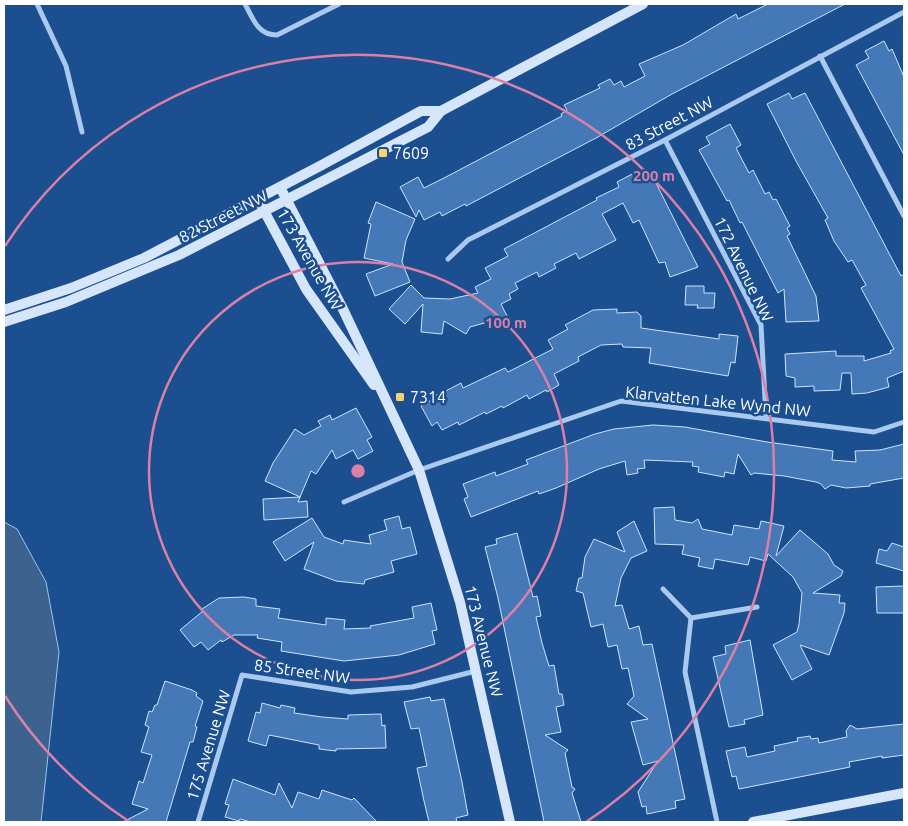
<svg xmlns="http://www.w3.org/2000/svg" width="908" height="826" font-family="Ubuntu,sans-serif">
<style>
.water{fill:#3c6290;stroke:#9cc4f0}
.building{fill:#4478b7;stroke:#cfe3fa}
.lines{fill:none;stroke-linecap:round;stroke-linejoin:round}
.street{stroke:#a9c9ee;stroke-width:5}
.secondary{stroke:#d6e6fa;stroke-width:10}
.ring{fill:none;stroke:#dd80a5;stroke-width:2.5}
.poi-dot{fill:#ffd166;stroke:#1b4f8f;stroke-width:2}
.labels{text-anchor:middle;stroke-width:5;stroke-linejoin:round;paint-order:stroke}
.street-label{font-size:16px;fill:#fff;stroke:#1b4f8f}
.poi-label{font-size:16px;fill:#fff;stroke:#1b4f8f;text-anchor:start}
.centre{fill:#dd80a5;stroke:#1b4f8f;stroke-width:2.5}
.ring-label{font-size:15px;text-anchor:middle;font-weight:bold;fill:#dd80a5;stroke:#1b4f8f;stroke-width:5;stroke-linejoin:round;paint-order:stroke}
</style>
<rect width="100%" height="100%" fill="#1b4f8f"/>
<path class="water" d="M4 522 17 529 46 582 59 652 41 822H4Z"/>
<g class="building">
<path d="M768 4H845L672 94 596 138 466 206 465 204 442 216 440 212 424 220 419 210 416 217 400 187 418 177 424 188 444 178 562 116 561 114 567 110 564 105 600 88 598 85 610 79 614 85 621 81 624 87 645 76 639 64 683 45 736 14 738 19Z"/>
<path d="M884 41 889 51 892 49 904 77V155L856 65 869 58 865 51Z"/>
<path d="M789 93 792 99 805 93 901 276 904 274V371L887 378 889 387 867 393 852 394 851 373H842L840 390 814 391V386L795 387V378L786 376 785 354 836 351V356H864V361L891 353 890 351 894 349 861 288 866 285 852 260 848 262 834 241 825 220 828 218 796 161 767 104Z"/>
<path d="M730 124 741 145 736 148 749 173 753 170 765 194 769 192 773 200 776 199 790 226 787 228 790 234 787 236 816 296 819 321 786 322 784 289 778 293 745 228 742 222 740 223 729 200 727 201 699 150 710 144 706 137Z"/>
<path d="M650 171 698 267 670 277 665 262 659 263 639 220 633 223 623 203 602 214 616 240 579 259 576 253 554 264 556 268 539 277 537 272 515 283 518 289 509 294 511 299 501 304 508 318 497 324 495 320 470 327 466 334 444 321 442 334 421 332 423 304 405 324 389 309 411 285 424 298 450 299 478 293 475 287 491 279 485 268 508 256 504 249 597 200 596 198 619 187 617 182 636 172 639 176Z"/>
<path d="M376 202 415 219 406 240 402 262 410 282 375 296 366 274 393 264 364 258 371 224 368 223Z"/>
<path d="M686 286H704V293H715L714 308H697L698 305H685Z"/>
<path d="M617 309V313L637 312 641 316V328L719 339V334L738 336 735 363 731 362 728 376 649 363 651 348 623 347 622 344 601 345 578 357 579 361 554 374 559 385 547 392 546 390 529 399 527 395 503 408 502 406 486 414 485 412 459 425 458 422 442 430 437 422 432 426 421 406 430 401 432 394 438 395 461 383 463 388 505 368 508 372 553 349 548 340 568 329 565 325 593 310Z"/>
<path d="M356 408 372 437 367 440 373 451 358 459 353 450 336 459 332 450 316 474 311 471 298 502 307 501 308 517 264 520 263 499 300 497 265 481 273 463 295 429 304 435 321 426 318 421 330 415 332 420Z"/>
<path d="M653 425 685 427 767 442 833 451 832 460 856 462 855 451 880 450 904 444V478L870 484V486L846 488 831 485 825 489 821 484 816 482 784 476 754 473 751 475 738 454 734 474 725 472 724 477 698 472 699 467 692 466 693 462 644 460 645 468 637 469 638 473 627 475 625 461 599 469 556 488 539 494 538 491 471 517 464 499 468 497 463 484 495 472 496 476 528 464 526 460 595 434 614 429Z"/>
<path d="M674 507 675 520 692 523 698 519 702 529 732 535 734 525 759 529 761 521 784 526 776 556 800 530 828 554 834 565 843 571 841 576 813 593 840 595 839 603H845L844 613 829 655 800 645 812 669 792 680 773 645 797 632 799 624 802 593 793 577 768 554 766 561 750 557 748 565 715 559 713 569 698 566 700 558 682 554 684 545 655 544 654 508Z"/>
<path d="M399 516 402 529 410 527 417 554 391 561 394 572 365 580 364 584 336 581 304 569 314 542 285 561 273 542 312 518 324 537 343 544 344 540 371 544 369 535 387 530 384 520Z"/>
<path d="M634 521 647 551 631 558 621 578 615 606 622 605 629 629 639 626 643 645 652 644 685 799 675 801 676 808 647 814 646 806 642 807 638 792 658 761 643 765 631 722 648 719 627 704 634 696 628 668 622 669 617 645 608 647 603 624 591 627 583 593 576 591 579 578H582L585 557 594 539 625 552 617 532Z"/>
<path d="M517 533 533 597 537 596 541 616 536 617 542 643 549 666 554 665 559 694H562L564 705 556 707 561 732 545 735 568 750 565 753 572 787 575 789 572 793 581 822H544L498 598 485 547 497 544 496 539Z"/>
<path d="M892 543 904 547V571L876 563 879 549 887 551Z"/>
<path d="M904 586V613H877L876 587Z"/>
<path d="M244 597 256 599V606L280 609 278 618 326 625V618L345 620 344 629 371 628 370 626 414 618 412 607 431 603 437 630 432 631 435 644 399 655 344 661 281 651 282 642 257 638 258 635H234L222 642 221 640 208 650 201 642 194 647 180 630 203 611 202 609 219 598Z"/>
<path d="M750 640 763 715 744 720 745 724 729 727 713 657 726 654 725 646Z"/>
<path d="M165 681 192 690 197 693 196 696 203 701 195 726 197 727 193 742H190L166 822H123L148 809 132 804 139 781 143 783 152 755 141 752 149 727 145 725 149 711 152 712 155 705H157Z"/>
<path d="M430 697 431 701 444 699 462 782 468 815 456 818 457 822H429L424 801 417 768 427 766 419 728 411 729 404 702Z"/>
<path d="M262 703 280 708 281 705 295 708 294 713 322 717 348 719V715L381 714 382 726 385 725 386 748 336 749V751L319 749V745L269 735 266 746 248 741 256 712 260 713Z"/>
<path d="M904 724V755L882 758V756L849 762 850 767 739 789 736 776 732 777 726 751 745 747 747 757 775 751 774 746 798 741 797 738 810 736 811 739 818 738 819 743 847 737 846 731 850 725 857 729Z"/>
<path d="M233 779 275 795 279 783 292 808 298 792 319 799 322 790 352 800 354 798 377 822H251L240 819 239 821 225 817 229 805 225 804Z"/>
</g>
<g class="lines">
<g class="street">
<path d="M37 4 66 66 82 132"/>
<path d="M245 4C253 19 258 35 277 35L339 4"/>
<path d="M820 56 904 216"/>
<path d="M665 140 761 325 766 418"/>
<path d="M448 259 468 240 665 140 904 12"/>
<path d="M344 502 419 470 621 401 874 432 904 422"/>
<path d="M663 589 691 618 757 607"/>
<path d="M691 618 685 672 717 822"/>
<path d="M198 822 242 675 351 692 412 687 476 671"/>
</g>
<g class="secondary">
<path d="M280 187 342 307 419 470 460 602 510 822"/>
<path d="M261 205 306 289 374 385"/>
<path d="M4 310 71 288 144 258 320 166 421 111H441"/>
<path d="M4 322 66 302 179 255 428 127 441 111 643 4"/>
<path d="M753 822 904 793"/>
</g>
</g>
<g class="ring">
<circle cx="358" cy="471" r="209"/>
<path d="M130 822A418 418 0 0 1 5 696M5 246A418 418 0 1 1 586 822"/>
</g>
<g class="poi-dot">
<rect x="378" y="148" width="10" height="10" rx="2.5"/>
<rect x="395" y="392" width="10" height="10" rx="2.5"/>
</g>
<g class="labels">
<g class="street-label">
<text transform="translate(669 123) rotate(-28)" y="6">83 Street NW</text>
<text transform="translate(223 216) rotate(-27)" y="6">82 Street NW</text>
<text transform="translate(310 259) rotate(60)" y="6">173 Avenue NW</text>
<text transform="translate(744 269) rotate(64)" y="6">172 Avenue NW</text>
<text transform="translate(718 401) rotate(6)" y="6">Klarvatten Lake Wynd NW</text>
<text transform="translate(484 641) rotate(76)" y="6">173 Avenue NW</text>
<text transform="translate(302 671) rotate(8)" y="6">85 Street NW</text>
<text transform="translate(208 745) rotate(-73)" y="6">175 Avenue NW</text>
</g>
<g class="poi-label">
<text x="393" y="159">7609</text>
<text x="410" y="403">7314</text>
</g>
</g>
<circle cx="358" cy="471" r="8" class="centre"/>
<g class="ring-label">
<text x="654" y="181">200 m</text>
<text x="506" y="328">100 m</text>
</g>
<rect width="908" height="826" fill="none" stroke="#ffffff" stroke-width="10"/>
</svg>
